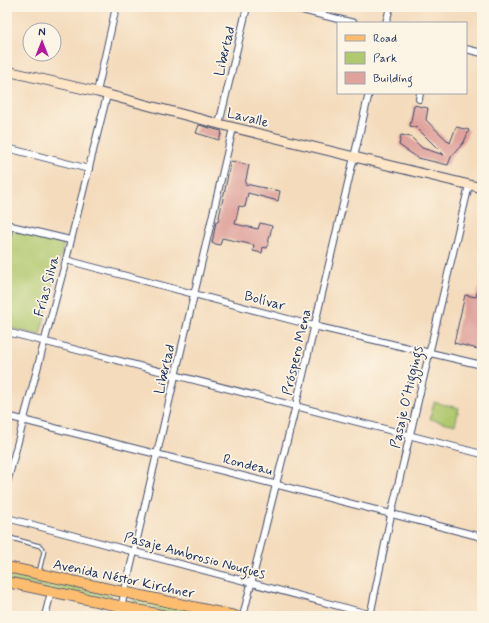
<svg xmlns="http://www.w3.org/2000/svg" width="489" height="623" font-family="Mynerve,sans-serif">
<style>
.green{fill:#b0c86e;stroke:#667c66}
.building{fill:#dfa29c}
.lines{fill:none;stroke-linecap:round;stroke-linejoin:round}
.lane-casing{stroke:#3c496c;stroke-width:5}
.street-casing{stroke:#3c496c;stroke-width:8}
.secondary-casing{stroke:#3c496c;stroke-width:11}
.primary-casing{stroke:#3c496c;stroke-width:12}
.lane{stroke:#fff;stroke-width:3}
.street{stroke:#fff;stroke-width:6}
.secondary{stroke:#fee5c5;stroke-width:9}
.primary{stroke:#fcbd6f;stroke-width:10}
.labels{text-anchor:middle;stroke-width:3.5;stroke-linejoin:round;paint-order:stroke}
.street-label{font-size:14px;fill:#1b2f5e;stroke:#fcf5e5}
</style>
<rect width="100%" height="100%" fill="#fcf5e5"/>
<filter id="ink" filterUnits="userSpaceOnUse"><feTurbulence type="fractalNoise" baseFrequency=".025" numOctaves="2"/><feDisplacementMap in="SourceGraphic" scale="8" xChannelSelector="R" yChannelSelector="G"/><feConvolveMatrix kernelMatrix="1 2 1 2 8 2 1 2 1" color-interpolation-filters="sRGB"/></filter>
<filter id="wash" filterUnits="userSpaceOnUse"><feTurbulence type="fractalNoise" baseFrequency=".012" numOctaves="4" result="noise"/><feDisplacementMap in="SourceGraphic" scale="16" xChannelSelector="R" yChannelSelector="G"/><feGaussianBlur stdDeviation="0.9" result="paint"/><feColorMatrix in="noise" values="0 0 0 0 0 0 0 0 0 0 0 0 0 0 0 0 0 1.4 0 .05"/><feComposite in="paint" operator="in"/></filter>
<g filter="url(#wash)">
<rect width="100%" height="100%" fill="#f4dbbc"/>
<g class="green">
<path d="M13 230 64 243 40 335 7 327V255Z"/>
<path d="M434 402 459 408 455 425 430 419Z"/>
<path d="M7 573 112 595 110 602 7 581Z"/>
<path d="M134 598 215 616H177L132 606Z"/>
</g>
<g id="blocks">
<g class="building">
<path d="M414 105 428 108 426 120 450 143 456 127 469 130 464 142 451 157 448 165 418 158 399 145 401 135 411 137 422 148 444 155 417 128 410 126Z"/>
<path d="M199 125 221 131 222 132 219 140 196 133Z"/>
<path d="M231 161 249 165 245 184 280 191 278 201 248 193 245 207 239 206 235 224 258 229 260 223 272 226 267 248 263 247 262 253 253 251 254 245 222 238 220 245 212 243 216 222H218Z"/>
<path d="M480 281H482V350L454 343 465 295 476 297Z"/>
</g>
</g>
</g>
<g filter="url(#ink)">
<use href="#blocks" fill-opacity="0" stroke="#3c496c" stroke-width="1"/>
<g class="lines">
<g class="lane-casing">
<path id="lane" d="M7 537 40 546 44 551 39 572"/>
</g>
<g class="street-casing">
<g id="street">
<path d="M290 7 354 23"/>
<path d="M386 23 390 7"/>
<path d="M466 49 482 53"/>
<path d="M97 92 116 7"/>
<path d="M419 99 420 93"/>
<path d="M219 124 247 7"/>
<path d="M7 148 89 169"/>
<path d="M7 225 70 240"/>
<path d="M7 237 10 225"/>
<path d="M66 260 314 326 482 365"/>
<path d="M7 332 482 454"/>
<path d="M7 416 482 537"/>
<path d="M7 483 66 260 107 95"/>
<path d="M7 518 376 616"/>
<path d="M45 616 51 592"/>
<path d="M119 616C158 453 195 290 233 128"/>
<path d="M243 616 296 405 369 93"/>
<path d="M370 616 391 515 469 185"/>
</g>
</g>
<g class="secondary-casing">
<path id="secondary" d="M7 71 97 92 219 124 482 188"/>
</g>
<g class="primary-casing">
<g id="primary">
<path d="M7 567 235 616"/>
<path d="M7 582 166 616"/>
</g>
</g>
<use href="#lane" class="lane"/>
<use href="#street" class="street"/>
<use href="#secondary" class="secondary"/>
<use href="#primary" class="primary"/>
</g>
</g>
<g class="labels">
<g class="street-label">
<text transform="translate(224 51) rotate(-77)" y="5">Libertad</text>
<text transform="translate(248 117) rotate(14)" y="5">Lavalle</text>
<text transform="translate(46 286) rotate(-75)" y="5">Frías Silva</text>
<text transform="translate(265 300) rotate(15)" y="5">Bolívar</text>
<text transform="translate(296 352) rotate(-77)" y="5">Próspero Mena</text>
<text transform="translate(164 369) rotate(-77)" y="5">Libertad</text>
<text transform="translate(406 397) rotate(-77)" y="5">Pasaje O´Higgings</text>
<text transform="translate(248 464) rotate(14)" y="5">Rondeau</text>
<text transform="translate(195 555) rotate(15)" y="5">Pasaje Ambrosio Nougues</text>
<text transform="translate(124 578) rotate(12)" y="5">Avenida Néstor Kirchner</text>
</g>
</g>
<rect width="489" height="623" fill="none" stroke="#fcf5e5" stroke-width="24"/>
<rect x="337" y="22" width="130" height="72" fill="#fcf5e5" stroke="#a2a6af"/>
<rect x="345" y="35" width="20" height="6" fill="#fcbd6f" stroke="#a2a6af"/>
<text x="373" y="42" font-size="12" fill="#1b2f5e">Road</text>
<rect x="345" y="52" width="20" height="12" fill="#b0c86e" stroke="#a2a6af"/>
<text x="373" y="62" font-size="12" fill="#1b2f5e">Park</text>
<rect x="345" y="72" width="20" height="12" fill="#dfa29c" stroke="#a2a6af"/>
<text x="373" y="82" font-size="12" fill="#1b2f5e">Building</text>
<g transform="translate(42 42)"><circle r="19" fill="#fcf5e5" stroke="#a2a6af"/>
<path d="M0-3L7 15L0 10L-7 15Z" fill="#b5179e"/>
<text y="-6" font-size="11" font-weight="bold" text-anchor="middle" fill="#1b2f5e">N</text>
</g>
</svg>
